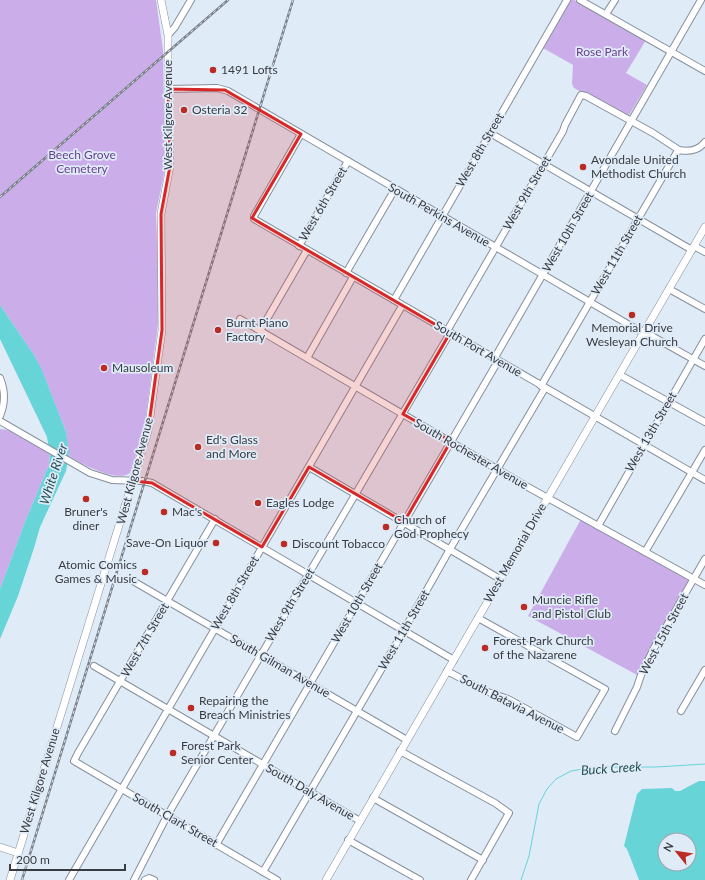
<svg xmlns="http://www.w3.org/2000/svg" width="705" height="880" font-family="Lato,sans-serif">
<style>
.green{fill:#cbaee9}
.water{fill:#67d4d7;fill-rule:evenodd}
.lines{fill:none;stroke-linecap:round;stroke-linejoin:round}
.stream{stroke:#67d4d7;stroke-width:1}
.minor-casing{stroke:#86909c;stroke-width:8}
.major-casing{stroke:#86909c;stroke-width:8}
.minor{stroke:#fff;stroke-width:6}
.major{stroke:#fff;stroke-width:7}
.rail-casing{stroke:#7a8189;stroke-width:2.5}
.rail{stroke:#e0ebf8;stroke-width:1;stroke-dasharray:3;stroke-linecap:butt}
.marked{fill:#d62828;fill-opacity:0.2;stroke:#d62828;stroke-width:3;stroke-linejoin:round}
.poi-dot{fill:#b92b23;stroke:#e0ebf8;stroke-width:1.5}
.labels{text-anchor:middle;stroke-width:3.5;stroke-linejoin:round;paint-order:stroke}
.park-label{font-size:12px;fill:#6a4090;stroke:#e0ebf8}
.poi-label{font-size:12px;fill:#383c41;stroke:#e0ebf8;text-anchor:start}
.street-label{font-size:12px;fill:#383c41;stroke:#e0ebf8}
.water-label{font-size:13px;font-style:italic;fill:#215153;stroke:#e0ebf8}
</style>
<rect width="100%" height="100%" fill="#e0ebf8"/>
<g class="green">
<path d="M0 0H156L163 50 165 169 156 213 159 284 158 324 144 430 130 473C116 483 82 464 69 456L66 432 43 373 34 355 0 305Z"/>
<path d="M570 0H574L646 40 626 73 647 85 628 117H627L574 88 572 84 573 65 543 48Z"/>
<path d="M0 429 9 430 50 453 49 465 25 522 0 589Z"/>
<path d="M581 519 691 580 639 676 528 616Z"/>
</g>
<g class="water">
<path d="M0 305 34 355 42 370 66 432 69 453 66 471 40 527 34 548 18 596 0 639V589L25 522 49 465 50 456 47 437 0 339Z"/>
<path d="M699 781H705V880H639L627 849 624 846 637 794 642 789 672 788 675 791H680ZM665 840H689V864H665Z"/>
</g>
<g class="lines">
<path class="stream" d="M521 880 529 856 539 804 547 789 556 779 571 771 596 767H656L705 764"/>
<g class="minor-casing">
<g id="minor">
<path d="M580 0 705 71"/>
<path d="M606 14 615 0"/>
<path d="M168 35 175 27 191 0"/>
<path d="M168 89 217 88 228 91 638 330 650 335 705 366"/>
<path d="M490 133 692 250"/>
<path d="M301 134 254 216V219L705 480"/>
<path d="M299 246 348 161"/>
<path d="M694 246 705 252"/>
<path d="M346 273 395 189"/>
<path d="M669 289 705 309"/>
<path d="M394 300 567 0"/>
<path d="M240 319 526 486 705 585"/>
<path d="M260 331 307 250"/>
<path d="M447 331 563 131 565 125 581 95 586 96 653 133 679 150"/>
<path d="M307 358 353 277"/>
<path d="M494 359 701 0"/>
<path d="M620 375 705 422"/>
<path d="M0 378C5 390 5 404 0 416"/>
<path d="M541 386 677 152 679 150C689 152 698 151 705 142"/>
<path d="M0 421 90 473 112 480 142 481 152 483 454 660"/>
<path d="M309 467 500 579"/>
<path d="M215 519 78 753 74 761 277 880"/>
<path d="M598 526 705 339"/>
<path d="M645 552 705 450"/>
<path d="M133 581 407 740"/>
<path d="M94 666 360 821"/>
<path d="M447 671 485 691 508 699 577 737 605 689 478 618"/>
<path d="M681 711 705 670"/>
<path d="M615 731 637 687 641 675 654 648 705 559"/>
<path d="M400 751 495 803 509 813 471 880"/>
<path d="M373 798 483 860"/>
<path d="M348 840 420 880"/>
<path d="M216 845 498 361"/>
<path d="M263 872 399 639 450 549 545 388"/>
<path d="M69 880 402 306"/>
<path d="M134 880 167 816 261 655 450 333"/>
<path d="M145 880 149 878 154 880"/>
</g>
</g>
<g class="major-casing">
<g id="major">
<path d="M0 847 18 853"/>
<path d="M10 880 148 431 162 330 161 214 170 166 168 110V35L161 0"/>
<path d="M326 880 705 227"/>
</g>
</g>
<use href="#minor" class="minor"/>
<use href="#major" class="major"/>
<g class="rail-casing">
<g id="rail">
<path d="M0 197 228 0"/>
<path d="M22 880 293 0"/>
</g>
</g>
<use href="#rail" class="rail"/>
</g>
<path class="marked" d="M168 89 225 90 301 134 252 218 450 333 403 414 451 441 404 522 309 467 262 547 152 483 134 481 148 431 162 330 161 214 170 166Z"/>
<g class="poi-dot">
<circle cx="213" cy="70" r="4"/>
<circle cx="184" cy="110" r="4"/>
<circle cx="583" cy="167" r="4"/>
<circle cx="632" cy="315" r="4"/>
<circle cx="218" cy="330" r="4"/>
<circle cx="104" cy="368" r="4"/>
<circle cx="198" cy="447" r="4"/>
<circle cx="86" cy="499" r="4"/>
<circle cx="258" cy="503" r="4"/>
<circle cx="164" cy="512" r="4"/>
<circle cx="386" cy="527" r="4"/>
<circle cx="216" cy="543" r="4"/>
<circle cx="284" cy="544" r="4"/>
<circle cx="145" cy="572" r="4"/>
<circle cx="524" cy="607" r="4"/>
<circle cx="485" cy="648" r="4"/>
<circle cx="191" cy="708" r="4"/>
<circle cx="173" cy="753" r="4"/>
</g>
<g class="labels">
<g class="park-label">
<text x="602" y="56">Rose Park</text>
<text x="82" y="159">Beech Grove<tspan x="82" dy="14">Cemetery</tspan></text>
</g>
<g class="poi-label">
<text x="221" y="74">1491 Lofts</text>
<text x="192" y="114">Osteria 32</text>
<text x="591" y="164">Avondale United<tspan x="591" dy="14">Methodist Church</tspan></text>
<text x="226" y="327">Burnt Piano<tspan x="226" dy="14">Factory</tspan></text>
<text x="632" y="332" text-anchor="middle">Memorial Drive<tspan x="632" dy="14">Wesleyan Church</tspan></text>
<text x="112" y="372">Mausoleum</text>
<text x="206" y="444">Ed's Glass<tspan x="206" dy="14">and More</tspan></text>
<text x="266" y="507">Eagles Lodge</text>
<text x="86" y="516" text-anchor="middle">Bruner's<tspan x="86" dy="14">diner</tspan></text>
<text x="172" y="516">Mac's</text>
<text x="394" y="524">Church of<tspan x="394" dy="14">God Prophecy</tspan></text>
<text x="208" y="547" text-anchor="end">Save-On Liquor</text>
<text x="292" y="548">Discount Tobacco</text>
<text x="137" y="569" text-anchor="end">Atomic Comics<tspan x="137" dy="14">Games &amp; Music</tspan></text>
<text x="532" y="604">Muncie Rifle<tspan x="532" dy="14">and Pistol Club</tspan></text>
<text x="493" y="645">Forest Park Church<tspan x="493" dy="14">of the Nazarene</tspan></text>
<text x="199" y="705">Repairing the<tspan x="199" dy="14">Breach Ministries</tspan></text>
<text x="181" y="750">Forest Park<tspan x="181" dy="14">Senior Center</tspan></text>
</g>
<g class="street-label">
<text transform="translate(168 115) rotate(-90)" y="4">West Kilgore Avenue</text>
<text transform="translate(480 150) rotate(-60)" y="4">West 8th Street</text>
<text transform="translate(527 193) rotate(-60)" y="4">West 9th Street</text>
<text transform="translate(323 204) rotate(-60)" y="4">West 6th Street</text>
<text transform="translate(439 215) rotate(30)" y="4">South Perkins Avenue</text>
<text transform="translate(568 232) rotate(-60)" y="4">West 10th Street</text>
<text transform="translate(617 255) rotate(-60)" y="4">West 11th Street</text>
<text transform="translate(478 349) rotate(30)" y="4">South Port Avenue</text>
<text transform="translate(651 432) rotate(-60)" y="4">West 13th Street</text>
<text transform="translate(471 454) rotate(30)" y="4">South Rochester Avenue</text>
<text transform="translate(135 471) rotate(-75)" y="4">West Kilgore Avenue</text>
<text transform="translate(515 553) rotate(-60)" y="4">West Memorial Drive</text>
<text transform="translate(235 593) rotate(-60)" y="4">West 8th Street</text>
<text transform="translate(357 603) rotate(-60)" y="4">West 10th Street</text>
<text transform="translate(290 605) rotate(-59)" y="4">West 9th Street</text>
<text transform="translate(404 630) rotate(-60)" y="4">West 11th Street</text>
<text transform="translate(664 634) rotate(-62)" y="4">West 15th Street</text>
<text transform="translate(145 640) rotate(-60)" y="4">West 7th Street</text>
<text transform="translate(280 666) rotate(30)" y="4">South Gilman Avenue</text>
<text transform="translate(512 704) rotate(27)" y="4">South Batavia Avenue</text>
<text transform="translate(40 781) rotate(-73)" y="4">West Kilgore Avenue</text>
<text transform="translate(310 792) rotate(30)" y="4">South Daly Avenue</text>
<text transform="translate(175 820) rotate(30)" y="4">South Clark Street</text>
</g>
<g class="water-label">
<text transform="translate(53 474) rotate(-72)" y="5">White River</text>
<text transform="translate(611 768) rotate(-4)" y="5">Buck Creek</text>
</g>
</g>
<g transform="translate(677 852) rotate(300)"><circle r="19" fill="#e0ebf8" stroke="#9da5af"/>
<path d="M0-3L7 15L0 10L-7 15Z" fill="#b92b23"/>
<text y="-6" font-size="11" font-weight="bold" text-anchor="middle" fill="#383c41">N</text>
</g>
<path d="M10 864v6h115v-6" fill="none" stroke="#383c41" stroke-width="2"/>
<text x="16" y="864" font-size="12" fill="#383c41" stroke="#e0ebf8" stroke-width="3" paint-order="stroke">200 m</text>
</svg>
